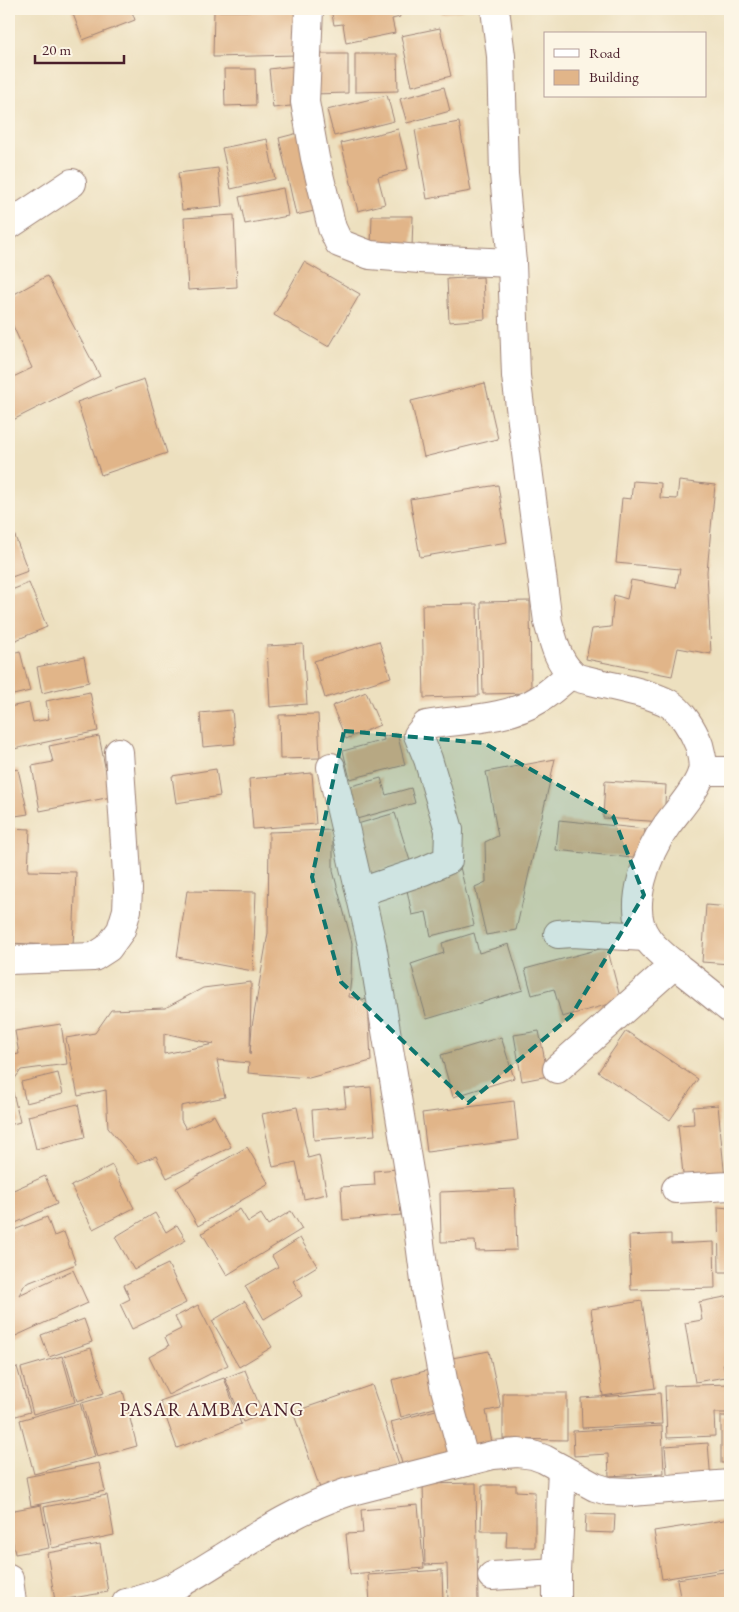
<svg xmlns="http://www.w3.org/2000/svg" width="739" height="1612" font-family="'EB Garamond',serif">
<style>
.building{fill:#e1b589;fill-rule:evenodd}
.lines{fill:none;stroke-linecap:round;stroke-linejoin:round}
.minor-casing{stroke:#9c8075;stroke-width:30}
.secondary-casing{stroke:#9c8075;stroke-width:30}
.minor{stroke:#fff;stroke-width:28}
.secondary{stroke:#fff;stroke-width:28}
.marked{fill:#0f766e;fill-opacity:0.2;stroke:#0f766e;stroke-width:4;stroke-dasharray:10 6;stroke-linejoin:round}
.labels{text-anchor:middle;stroke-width:4;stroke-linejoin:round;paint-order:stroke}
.quarter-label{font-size:19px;letter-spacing:1px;fill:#4a1f2b;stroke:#fcf5e5}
</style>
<rect width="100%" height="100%" fill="#fcf5e5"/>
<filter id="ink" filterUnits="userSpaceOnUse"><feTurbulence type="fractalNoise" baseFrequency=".02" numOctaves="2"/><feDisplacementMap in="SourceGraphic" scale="10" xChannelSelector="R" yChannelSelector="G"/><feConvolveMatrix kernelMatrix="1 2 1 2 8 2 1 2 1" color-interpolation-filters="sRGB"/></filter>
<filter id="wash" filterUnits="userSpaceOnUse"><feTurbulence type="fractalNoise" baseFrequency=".0096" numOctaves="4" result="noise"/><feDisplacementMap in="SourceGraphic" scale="20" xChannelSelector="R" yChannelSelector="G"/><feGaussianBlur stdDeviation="1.12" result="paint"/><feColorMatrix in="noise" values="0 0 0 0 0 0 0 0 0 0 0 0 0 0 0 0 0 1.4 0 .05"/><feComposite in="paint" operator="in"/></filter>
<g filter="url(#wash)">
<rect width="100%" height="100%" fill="#ede0bf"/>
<g id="blocks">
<g class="building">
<path d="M71 9H131L135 20 83 40Z"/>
<path d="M331 9H398L400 17 392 19 395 33 346 43 343 24 334 25Z"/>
<path d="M440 9H464V10L441 14Z"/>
<path d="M214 11H297L296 55 213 57Z"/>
<path d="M440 28 451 76 412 86 401 36Z"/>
<path d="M313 54H348V93L313 94Z"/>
<path d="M355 54H397L398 91 355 92Z"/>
<path d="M294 66 299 105 273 108 269 69Z"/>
<path d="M224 69H255L256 105 225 106Z"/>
<path d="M444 87 450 111 407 123 400 99Z"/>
<path d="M387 95 394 121 334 136 327 110Z"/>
<path d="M459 122 471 191 427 199 415 130Z"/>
<path d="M398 129 408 169 378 177 385 204 358 211 341 143Z"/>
<path d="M302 132 319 210 296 215 279 138Z"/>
<path d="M267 139 275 179 231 189 222 148Z"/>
<path d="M218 168 222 206 182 210 178 173Z"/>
<path d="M283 188 288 216 245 224 239 197Z"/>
<path d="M234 215 237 287 188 290 184 218Z"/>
<path d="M372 216H413L412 248 371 247Z"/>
<path d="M304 262 360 294 329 347 274 315Z"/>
<path d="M47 276 100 376 9 422V379L32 368 9 317V297Z"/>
<path d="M483 277 485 319 449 322 447 279Z"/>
<path d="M144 379 167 453 101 475 77 402Z"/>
<path d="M485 383 498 439 424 457 411 401Z"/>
<path d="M633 481 661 483 660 498 677 499 679 481 715 485 707 572 711 654 678 648 672 676 586 659 592 629 611 627 614 595 627 599 631 580 676 588 680 569 616 563 622 498 631 499Z"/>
<path d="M498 485 507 542 420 557 410 499Z"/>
<path d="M9 520 28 571 9 578Z"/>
<path d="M29 583 47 627 9 643V591Z"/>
<path d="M530 601 531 693 483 694 481 602Z"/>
<path d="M477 604 479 696 424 698 422 605Z"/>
<path d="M379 641 391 677 325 698 314 661Z"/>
<path d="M303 644 307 704 270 707 267 646Z"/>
<path d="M20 651 30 691 9 696V654Z"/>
<path d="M84 657 89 682 42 693 37 667Z"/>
<path d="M90 692 98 731 9 750V707L29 703 33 722 49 719 46 701Z"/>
<path d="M366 692 380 725 346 739 332 706Z"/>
<path d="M232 710 235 744 203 747 200 713Z"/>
<path d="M318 714 320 758 280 759 279 715Z"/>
<path d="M397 733 405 765 350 779 343 751 384 740 383 737Z"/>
<path d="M99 736 111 797 40 811 32 766 53 762 49 746Z"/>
<path d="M555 759 516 930 486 935 475 887 486 882 485 842 498 836 486 772Z"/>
<path d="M18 769 28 814 9 817V771Z"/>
<path d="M216 769 220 796 176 803 172 776Z"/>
<path d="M312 773 316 824 253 829 249 779Z"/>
<path d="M381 778 386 795 411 788 415 803 353 820 344 788Z"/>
<path d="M605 781 666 785 664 822 603 818Z"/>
<path d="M395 813 410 861 369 874 354 825Z"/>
<path d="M559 820 645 829 642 859 556 850Z"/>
<path d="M9 828 30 829 28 871 76 872 73 946 9 943Z"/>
<path d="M333 830V871L352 943 351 978 349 997 368 1000 371 1061 309 1078 248 1073 249 1063 217 1060 225 1097 181 1106V1120L186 1129 214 1115 231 1147 167 1178 156 1156 138 1163 108 1128 106 1090 78 1096 66 1038 95 1033 111 1010 165 1008 203 988 251 982 250 1055 252 1026 268 933 269 832ZM164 1033 214 1044 164 1054Z"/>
<path d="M460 867 474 925 431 936 426 912 412 915 405 880Z"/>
<path d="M187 891 256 892 253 971 177 957Z"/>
<path d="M706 905 730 907V964L702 962Z"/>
<path d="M474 933 479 953 509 944 523 990 427 1019 411 964 444 953 442 943Z"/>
<path d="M607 947 621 1001 562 1017 554 989 532 995 525 969Z"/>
<path d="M61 1024 67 1064 21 1070 11 1084 20 1122 9 1125V1056L19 1054 15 1031Z"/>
<path d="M539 1031 548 1076 522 1081 514 1035Z"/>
<path d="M626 1031 698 1079 670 1120 598 1072Z"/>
<path d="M501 1037 514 1078 453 1097 441 1055Z"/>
<path d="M58 1073 63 1094 26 1103 21 1082Z"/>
<path d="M371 1087 375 1135 314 1140 312 1110 346 1107 344 1089Z"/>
<path d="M514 1101 518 1140 427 1152 422 1113Z"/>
<path d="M78 1104 85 1137 36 1149 28 1116Z"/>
<path d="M718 1105 725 1180 684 1184 678 1125 694 1124 693 1107Z"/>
<path d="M297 1107 308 1158 319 1155 327 1194 304 1199 296 1162 273 1167 262 1114Z"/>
<path d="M247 1147 269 1184 198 1226 176 1188Z"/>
<path d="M112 1165 134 1208 93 1229 71 1186Z"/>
<path d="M398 1169 401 1215 343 1220 341 1187 375 1185 374 1171Z"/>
<path d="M45 1176 57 1204 9 1226V1192Z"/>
<path d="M515 1189 517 1250 476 1251 475 1241 441 1242 440 1192Z"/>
<path d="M718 1207 730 1208V1272H719Z"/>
<path d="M240 1209 248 1222 261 1214 268 1225 291 1211 302 1229 227 1275 202 1233Z"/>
<path d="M155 1213 166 1232 177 1225 186 1240 134 1270 115 1237Z"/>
<path d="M47 1217 54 1236 64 1232 76 1264 25 1284 19 1295 73 1270 88 1303 9 1339V1232Z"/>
<path d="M671 1234V1244L714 1242 715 1288 631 1290 629 1236Z"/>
<path d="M300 1238 317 1266 293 1281 302 1296 264 1319 245 1286 278 1267 272 1256Z"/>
<path d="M168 1264 186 1303 132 1329 120 1304 130 1299 124 1285Z"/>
<path d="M730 1296V1362L723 1364 726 1377 695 1382 685 1323 702 1320 699 1302Z"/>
<path d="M245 1301 272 1347 239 1367 212 1321Z"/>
<path d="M642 1301 655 1388 603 1396 591 1309Z"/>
<path d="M198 1305 228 1365 168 1395 149 1357 169 1346 165 1337 181 1329 175 1317Z"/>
<path d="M84 1319 92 1342 49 1357 41 1335Z"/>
<path d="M91 1348 104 1393 77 1401 64 1356Z"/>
<path d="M489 1351 501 1408 486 1411 493 1448 467 1453 447 1359Z"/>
<path d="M62 1356 75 1402 33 1414 21 1368Z"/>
<path d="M17 1367 30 1412 9 1418V1370Z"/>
<path d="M436 1368 446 1405 401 1417 392 1380Z"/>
<path d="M245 1370 263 1414 243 1422 225 1378Z"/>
<path d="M224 1378 241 1424 177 1448 160 1401Z"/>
<path d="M730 1384 729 1413H714L715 1436 667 1438 665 1386Z"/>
<path d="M372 1385 399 1464 321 1491 293 1412Z"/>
<path d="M123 1391 137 1446 97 1457 82 1403Z"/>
<path d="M503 1393H567V1440L503 1439Z"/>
<path d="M660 1393 662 1424 582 1428 581 1398Z"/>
<path d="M80 1403 95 1457 34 1474 20 1420Z"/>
<path d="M447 1407 461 1460 405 1475 391 1422Z"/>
<rect x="721" y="1416" width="9" height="47"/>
<path d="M662 1426 664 1473 609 1476 608 1454 574 1456 573 1431Z"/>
<path d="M708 1443 711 1482 668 1486 665 1446Z"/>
<path d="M99 1463 105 1491 31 1506 26 1477Z"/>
<path d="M476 1483 478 1603H448L447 1564 425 1565 423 1484Z"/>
<path d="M482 1485H516V1491L535 1492V1547H506L507 1531H481Z"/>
<path d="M107 1495 114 1535 52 1548 44 1507Z"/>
<path d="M41 1505 49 1548 15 1554 9 1521V1511Z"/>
<path d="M418 1505 424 1568 350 1574 346 1534 363 1533 361 1510Z"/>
<path d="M586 1514 615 1515 614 1533 585 1532Z"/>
<path d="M730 1519V1568L662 1579 654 1531Z"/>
<path d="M100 1544 108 1592 55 1601 47 1553Z"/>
<path d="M442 1570 443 1603H370L368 1575Z"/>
<path d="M730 1571V1603H681L677 1579Z"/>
</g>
</g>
</g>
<g filter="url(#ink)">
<use href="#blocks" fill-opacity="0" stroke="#9c8075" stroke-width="1"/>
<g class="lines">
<g class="minor-casing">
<g id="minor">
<path d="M309 9 305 102 315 158 332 228 339 243 370 255 420 259 512 263"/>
<path d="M495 9 501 56 504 174 512 263 516 376 548 622C553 639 557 660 571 673 576 679 588 680 595 682 618 688 647 692 668 703 682 711 693 730 699 745 701 753 704 763 702 771 699 787 677 811 667 825 648 851 625 908 647 938 655 950 669 960 680 969 697 982 714 996 730 1009"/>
<path d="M9 225 72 183"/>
<path d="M331 767 372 945 417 1220 426 1289 444 1385 465 1462"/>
<path d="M703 771H730"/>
<path d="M360 892 423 871 448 860 449 830 428 759 418 735 426 725C462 719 506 720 538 700 550 693 560 683 571 674"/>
<path d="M558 934 572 933 646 937"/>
<path d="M9 960 94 957 108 948 121 930 127 910 128 889 119 752"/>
<path d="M557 1069 675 964"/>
<path d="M676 1189 730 1186"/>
<path d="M492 1576 557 1572"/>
<path d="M126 1603C164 1596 190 1578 222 1558 263 1532 302 1507 348 1492L493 1455 518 1453 533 1455 544 1459 595 1487 608 1491 631 1492 730 1484"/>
<path d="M557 1603V1572L562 1469"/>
</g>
</g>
<g class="secondary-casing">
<path id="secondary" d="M9 1579 12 1603"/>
</g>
<use href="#minor" class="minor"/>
<use href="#secondary" class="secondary"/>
</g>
</g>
<path class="marked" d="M344 731 484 743 613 816 644 895 571 1016 468 1103 341 982 312 877Z"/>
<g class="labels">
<g class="quarter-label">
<text x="212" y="1416">PASAR AMBACANG</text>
</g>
</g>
<rect width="739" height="1612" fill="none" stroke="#fcf5e5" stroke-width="30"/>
<rect x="544" y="32" width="162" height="65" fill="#fcf5e5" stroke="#b59f9b"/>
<rect x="554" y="49" width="25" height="8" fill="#ffffff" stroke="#b59f9b"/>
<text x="589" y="58" font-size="15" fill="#4a1f2b">Road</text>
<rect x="554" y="70" width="25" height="15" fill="#e1b589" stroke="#b59f9b"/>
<text x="589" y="82" font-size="15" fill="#4a1f2b">Building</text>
<path d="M35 55v8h89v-8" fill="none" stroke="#4a1f2b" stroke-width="2.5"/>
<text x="42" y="55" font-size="15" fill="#4a1f2b" stroke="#fcf5e5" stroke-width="4" paint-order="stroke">20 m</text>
</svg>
